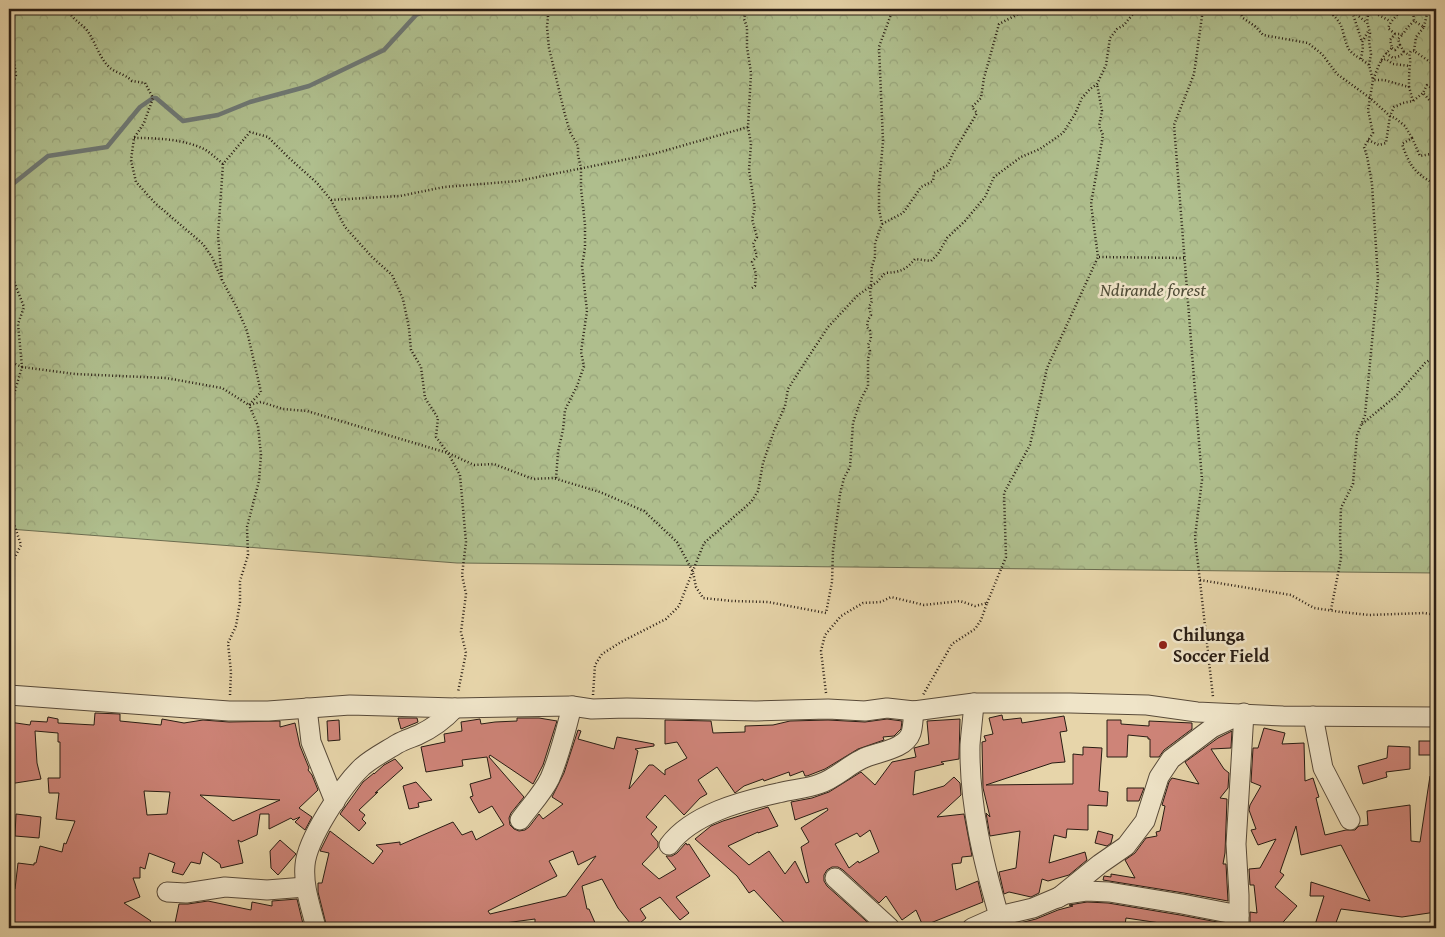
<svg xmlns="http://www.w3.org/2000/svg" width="1445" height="937" font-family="'Gentium Book Plus',serif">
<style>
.forest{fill:url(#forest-crowns);stroke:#6c6d50}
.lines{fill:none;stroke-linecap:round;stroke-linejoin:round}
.stream{stroke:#6e7874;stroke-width:4.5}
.building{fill:#ce8478;stroke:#281c13;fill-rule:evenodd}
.minor-casing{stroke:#584a39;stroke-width:21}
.path{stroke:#281c13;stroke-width:2.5;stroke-dasharray:1 2.5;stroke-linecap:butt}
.minor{stroke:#efe4c8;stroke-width:19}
.poi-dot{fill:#8f2418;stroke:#efe4c8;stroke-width:2}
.labels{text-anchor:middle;stroke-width:5;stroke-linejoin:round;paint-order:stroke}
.park-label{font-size:18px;font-style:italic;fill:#504d38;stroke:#efe4c8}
.poi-label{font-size:18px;font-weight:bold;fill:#281c13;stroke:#efe4c8;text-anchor:start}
</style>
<defs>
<pattern id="forest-crowns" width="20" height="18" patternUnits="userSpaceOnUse" patternTransform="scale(1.25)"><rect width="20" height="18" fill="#afbe8d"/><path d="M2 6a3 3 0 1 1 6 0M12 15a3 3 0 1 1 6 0" fill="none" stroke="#97a379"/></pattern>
</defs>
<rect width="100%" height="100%" fill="#e7d5aa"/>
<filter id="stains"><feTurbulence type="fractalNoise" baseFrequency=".004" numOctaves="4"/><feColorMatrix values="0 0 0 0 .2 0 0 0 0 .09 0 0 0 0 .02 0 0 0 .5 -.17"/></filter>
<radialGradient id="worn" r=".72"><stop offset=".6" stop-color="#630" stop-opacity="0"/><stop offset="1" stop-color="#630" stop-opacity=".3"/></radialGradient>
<path class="forest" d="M9 9H1436V573L457 563 9 529Z"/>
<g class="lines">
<path class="stream" d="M9 187 48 156 107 147 140 107 153 98H156L183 121 218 115 250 102 309 86 384 50 416 15 429 9"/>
</g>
<g class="building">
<path d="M95 713 120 714V721L161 725 162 719 184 723 203 720 229 722 280 721V727L295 723 300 746 309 768 308 770 312 775 318 790 299 808 312 817 305 830 295 822 300 817 293 820 291 818 269 829V814H260L257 835 241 842 238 840 243 863 221 868 220 864 203 852 200 864 191 862 183 875 172 872 175 863 149 853 145 869 140 867V878H133L140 897 124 903 151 921 146 928H35V926L9 923 12 903 9 902 11 888 15 889 18 863 34 865V863H36L40 846 62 852 64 843 66 844 75 821 56 819 59 793H49L48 778H60V742H58V733L35 731 37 763 41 779 9 784V722L30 725 31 721 47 722 48 717 58 719V723L94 725ZM144 791 170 792 167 814 147 815ZM200 795 280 800 233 821Z"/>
<path d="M1002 715 1003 720 1021 718 1022 723 1064 716 1067 731 1060 732 1065 762 1052 763 986 785 1073 784V754L1083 755V747L1102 748 1099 791 1108 792 1107 806 1088 805V830L1067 829 1066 838 1054 835 1049 863 1085 852 1087 860 1069 875 1048 881 1042 879 1039 893 1031 897 1009 892 1004 894 999 872 1016 868 1020 831 990 836 986 813 990 817 983 788 982 742 986 741 984 736 993 734 989 718Z"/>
<path d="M398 718H417L418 722 401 729Z"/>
<path d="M517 718H539L557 721 543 765 533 784 490 755 489 757 524 797 511 813 509 818 510 825 514 829 519 831 525 830 529 827 539 814 543 819 563 804 552 797 564 773 578 730 581 731 578 739 614 749 617 737 654 744V746L635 749 638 751 629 789 649 765H653L665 775V770L687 758 677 742 665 744V720L711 721 713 733 745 732V726L773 725 790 721 828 720 865 722 887 719 902 721 901 729 894 736 883 737 884 740 858 749 825 769 807 776H805L803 771 790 776 789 772 764 781 763 779 744 786 735 793 717 767 698 780 707 794 700 798 684 815 665 795 646 817 657 827 651 834 658 842V847L642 864 659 879 676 869 666 856H672L677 853 686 843 687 845 689 844 710 876 676 897 689 913 680 920 660 897 640 909 646 918 634 928 618 908 602 879 582 886 587 909H589L596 925 586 928H535V919L505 923V926H498V928H327L318 892V883H322L329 853 320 851 330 831 373 864 383 851 376 845 400 842V845L453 822 462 835 472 831 476 840 504 825 492 806 479 813 470 797 473 796 470 784 491 778 487 757 462 760 463 766 426 772 421 747 445 742 444 734 462 731 461 722 480 719 481 724 495 722 517 721ZM573 851 578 865 596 856 566 896 490 914 488 911 557 876 549 861Z"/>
<path d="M960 719 959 759 941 762 944 764 915 771 913 795 944 786 954 777 960 783 961 795 937 817 964 814 972 856 962 857 961 863 952 864 956 890 978 881 983 902 923 926 916 910 902 920 886 896 879 903 843 870 838 867H832L827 870 824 875V881L827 886 874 928H789L754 890 749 893 737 876 695 839 711 826 723 821 768 807 778 826 758 833V832L728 846 749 865 769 851 785 874 795 861 806 883 809 882 801 847 809 842 801 828 828 810 827 808 795 820 791 802 812 798 829 792 861 772 875 785 892 762 916 757 914 748 929 744 927 721ZM870 830 879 852 859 863 858 861 849 868 835 844 857 833 860 837Z"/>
<path d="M339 720 340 740 328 741 327 721Z"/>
<path d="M1107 720H1121V724L1149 726V721L1192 723V729L1164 750 1159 757H1150V739H1148V737L1128 735 1127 757H1107Z"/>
<path d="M1264 728 1285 733 1282 744 1304 743 1305 781 1313 778 1319 797 1316 798 1325 835 1346 830H1355L1359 826 1368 825 1367 811 1410 805 1411 841 1420 842 1430 776H1436V912L1402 917 1341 909 1334 928H1314L1324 896H1310L1311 882 1370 901 1341 845 1301 855 1296 826 1280 872 1284 875 1275 887 1297 906 1278 928H1250V912L1257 913 1254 885H1250L1249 869 1260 868 1276 839 1258 845 1251 830 1256 829 1249 810 1250 805 1261 786 1251 782 1253 748H1258Z"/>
<path d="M1232 731 1231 748 1211 749 1224 769 1229 773 1228 788 1220 798 1227 799 1225 853 1223 864H1226L1228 901 1184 893 1103 880 1104 876 1111 877V874L1135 878 1125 860 1135 853 1146 838 1157 836 1156 832 1160 831 1165 806 1162 805 1169 782 1172 778 1199 784 1185 762 1218 738Z"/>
<rect x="1419" y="741" width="17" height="14"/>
<path d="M1388 746 1410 747V769L1386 772 1387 777 1363 784 1358 766 1387 758Z"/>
<path d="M395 759 403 768 375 793 378 792 359 810 365 815 362 819 366 823 359 831 340 814 363 782 374 773V774L384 765Z"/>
<path d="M416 782 432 800 418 803 419 807 409 809 403 786Z"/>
<path d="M1127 788H1144L1139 801H1127Z"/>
<path d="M16 814 41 817 39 838 15 836Z"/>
<path d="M1098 831 1113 835 1111 843 1107 846 1095 843Z"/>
<path d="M280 840 296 854 278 875 271 868 270 851Z"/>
<path d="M297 899 304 928H174L179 904H188L208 901 251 910 252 902 272 906V901Z"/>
<path d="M1087 902 1108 903 1180 915 1228 924V928H1166L1167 924 1126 918 1125 925 1089 924V928H1000L1036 919 1058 910 1073 906 1069 905Z"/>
</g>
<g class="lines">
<g class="minor-casing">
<g id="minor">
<path d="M9 695 229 711H268L350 705 455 708 572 706 592 709 627 708 756 711 828 709 865 711 887 708 914 711 974 703H1070L1147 705 1197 712 1283 716 1436 717"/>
<path d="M974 703C973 717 971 731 970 745 969 804 983 861 999 916"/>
<path d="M307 708 311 742 335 802"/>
<path d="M1313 716 1323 768 1350 820"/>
<path d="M520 820C530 806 543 793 550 778 560 755 566 730 572 706"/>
<path d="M669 845C692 814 742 801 778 793 792 789 806 789 819 784 835 779 847 766 862 759 876 752 905 750 911 733 913 727 913 718 914 711"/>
<path d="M835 878 890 928"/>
<path d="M167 892 186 893 225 887 267 890 305 887"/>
<path d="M1058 898 1100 864 1126 846 1145 821 1159 777 1171 759 1212 728 1244 713 1236 844 1239 895V928"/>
<path d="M316 928C311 907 303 887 305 865 307 839 343 785 362 767 372 758 386 751 397 744 404 740 411 738 418 735 433 728 444 720 455 708"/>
<path d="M972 928 999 916 1033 908 1066 894 1086 891 1109 892 1182 904 1239 915"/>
</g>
</g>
<g class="path">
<path d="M68 9C71 18 79 22 86 29 95 40 98 56 109 67 115 73 124 73 132 81L145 83 153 98 144 123 134 138 131 160 136 182 155 203 203 244 212 257 222 280 237 308 247 331 261 392 249 405 258 426 261 455 259 481 247 527 248 555 240 581V602L236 626 228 643 231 672 230 695"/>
<path d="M548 9V17L547 27 549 48 565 115 570 132 578 146V155L581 168V188L585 225V248L582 266 587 311 581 352 584 366 577 386 565 410 563 430 558 452 556 479"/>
<path d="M746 9 744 19 747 27V47L751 73 748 127 751 144 749 170 755 209 752 219 757 237 753 244 757 256 752 262 756 274 755 286 752 288"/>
<path d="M1203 9 1194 74 1174 125 1202 480 1195 537 1213 697"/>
<path d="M1238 9 1243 18 1256 27 1263 35 1308 43 1322 54 1337 74 1370 98 1390 116 1395 118 1405 126 1412 138"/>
<path d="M1324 9C1333 14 1341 21 1343 32 1345 39 1346 45 1350 51 1355 56 1363 60 1369 65L1373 80 1368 110 1373 133 1364 147 1367 156 1372 184 1378 279 1365 415 1357 435 1353 484 1341 508 1340 537 1341 558 1331 610"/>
<path d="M1347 9 1356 14 1366 22"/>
<path d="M1353 9 1352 11 1362 42"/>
<path d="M1369 9 1367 22 1370 33 1369 41 1371 54 1369 65"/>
<path d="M1413 9 1414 21 1424 27 1416 37 1414 51 1436 66"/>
<path d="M1369 10 1390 21"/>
<path d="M1333 15 1342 13 1346 9"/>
<path d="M1424 27 1428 9"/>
<path d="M9 30 16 75 9 98"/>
<path d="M1395 34 1388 28 1391 22 1397 15 1396 9"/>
<path d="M1400 45 1398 39 1403 34"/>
<path d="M1392 48 1395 50 1400 45 1404 52"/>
<path d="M1386 53 1393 58 1400 56 1404 52 1409 55"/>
<path d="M1361 59 1363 47 1362 42 1369 30"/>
<path d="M1381 61 1386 59 1393 64 1410 66"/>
<path d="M1409 87C1409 79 1409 72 1410 64 1411 58 1408 56 1411 51H1414"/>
<path d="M1436 91 1427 85 1423 93 1431 102 1436 104"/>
<path d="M1413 101 1409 87 1384 80H1373C1378 68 1381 56 1392 48L1390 40 1395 34H1403L1407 28 1414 21"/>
<path d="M134 138C157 138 183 139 204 149 211 153 217 159 223 164"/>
<path d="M1368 140 1379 145 1386 143 1390 116 1394 107 1403 103 1413 101 1423 93"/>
<path d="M1436 153 1420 156 1412 138 1402 144C1409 164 1414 173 1433 183L1436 180"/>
<path d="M331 200 400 196 444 187 518 181 653 154 748 127"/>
<path d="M882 224 903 213 921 187 933 181 934 173 948 165 952 155 977 113 972 107 981 98 984 78 999 24 1020 13 1024 9"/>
<path d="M1099 257 1185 258"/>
<path d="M9 269 24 307 18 324 22 367 9 361"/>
<path d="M222 280 218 236 223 164 250 132 268 137 288 157 317 183 331 200 345 227 372 257 392 275 403 299 409 328 411 350 421 367 425 398 438 418 436 437 448 453 460 475 466 542 462 575 466 594 461 632 466 653 458 692"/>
<path d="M9 411 22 367 75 374 166 378 222 388 249 405 261 402 283 409 307 411 448 453 474 465 494 464 533 479 553 478 600 492 644 511 677 542 693 572 696 587 703 598 732 601 768 602 826 613 832 582 833 551 840 494 844 478 850 467 853 423 861 399 868 386V359L870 351 868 345 871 339 870 331 867 327 868 320 871 315 869 307 872 301 870 294 872 275 871 270 875 257V243L882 224 879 209V187L883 141 879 47 893 9"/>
<path d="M1362 424 1396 396 1425 363 1436 356"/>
<path d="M9 509 21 545 9 569"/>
<path d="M1200 580 1291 595 1314 608 1341 612 1369 615 1424 613 1436 615"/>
<path d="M987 603 1006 557 1004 493 1030 445 1047 368 1098 257 1091 204 1103 135 1099 126 1102 111 1097 84"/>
<path d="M826 693 821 651 825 635 841 616 863 603 881 602 891 597 924 605 960 601 975 606 987 603 981 620 975 629 952 644 923 695"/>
<path d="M593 695 595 665 602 654 621 642 666 619 679 606 704 543 751 502 758 491 763 463 774 431 785 406 788 389 798 373 828 327 858 295 877 282 885 273C899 272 905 271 915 259L931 261 938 254 947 238 965 221 985 197 994 177 1021 157 1040 149 1063 133 1075 114 1082 98 1090 89 1097 84 1106 65 1110 38 1117 29 1124 25 1137 9"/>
</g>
<use href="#minor" class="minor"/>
</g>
<circle class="poi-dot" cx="1163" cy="645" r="5"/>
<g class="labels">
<g class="park-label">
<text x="1153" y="296">Ndirande forest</text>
</g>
<g class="poi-label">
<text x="1173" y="641">Chilunga<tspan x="1173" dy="21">Soccer Field</tspan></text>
</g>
</g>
<rect width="1445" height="937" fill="none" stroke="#e7d5aa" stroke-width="30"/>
<rect x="10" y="10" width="1425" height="917" fill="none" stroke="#281c13" stroke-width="2.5"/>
<rect x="15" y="15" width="1415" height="907" fill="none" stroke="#281c13"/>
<rect width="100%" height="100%" filter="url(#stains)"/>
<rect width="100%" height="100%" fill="url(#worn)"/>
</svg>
